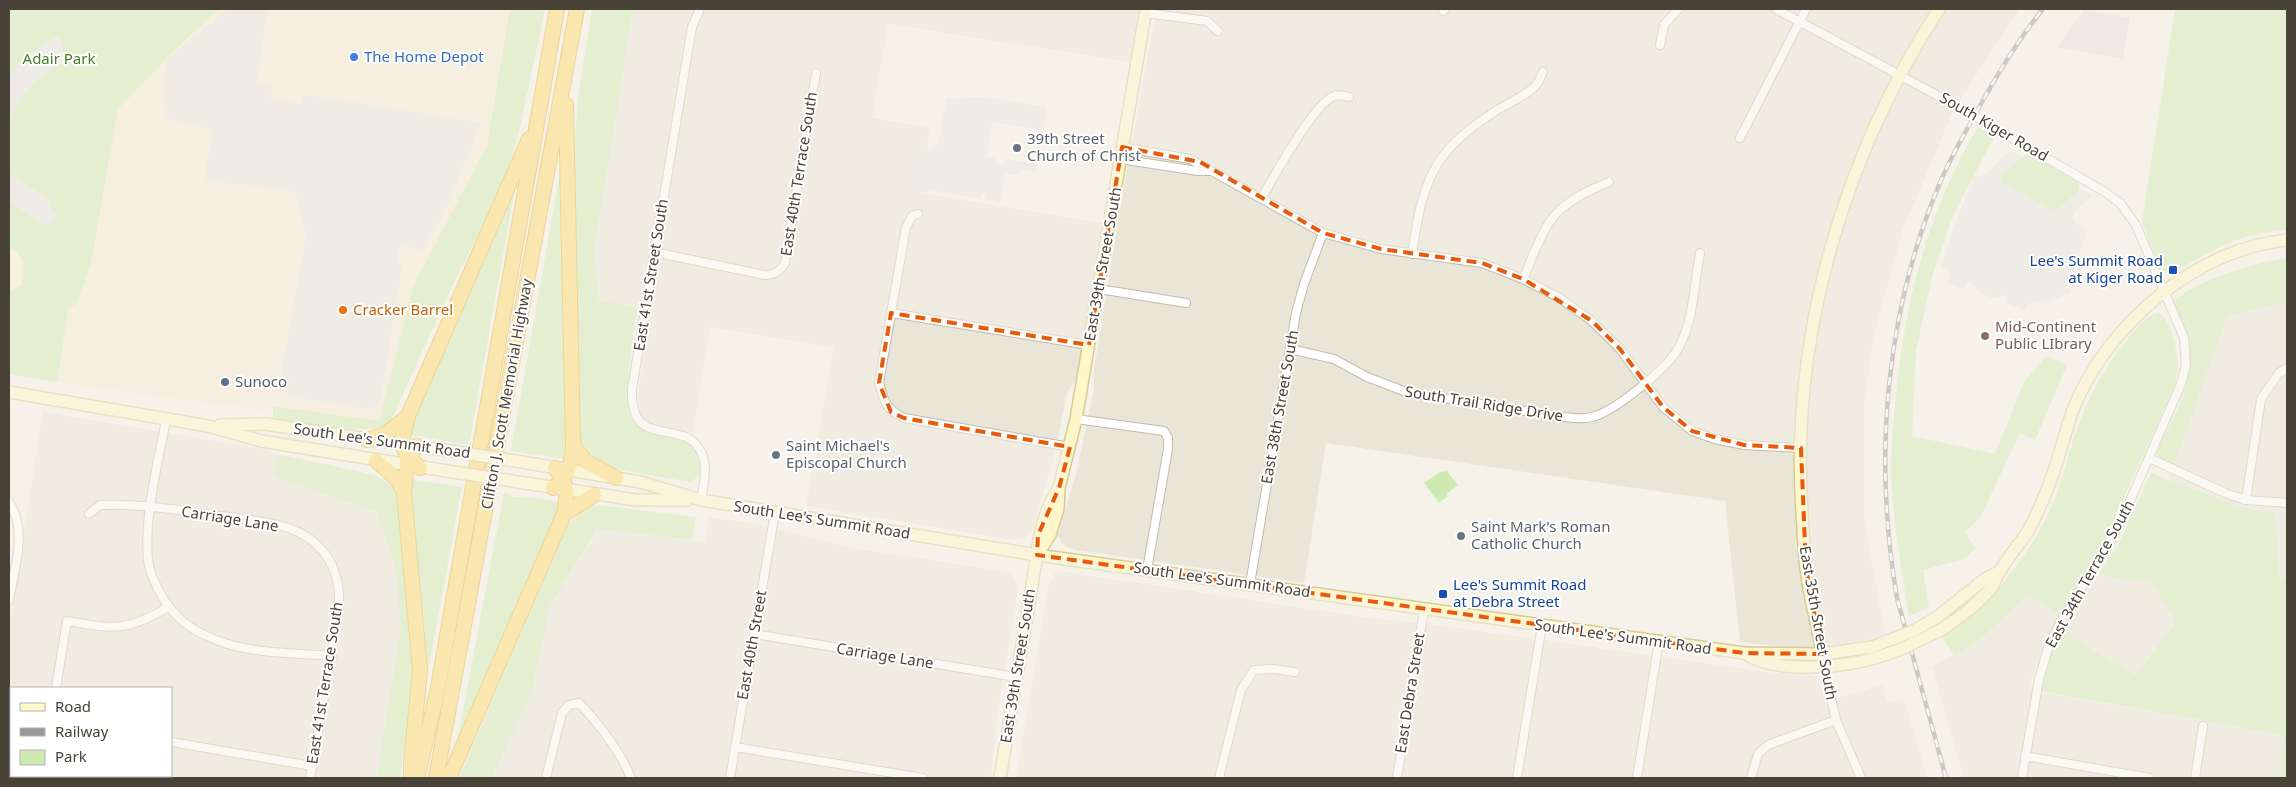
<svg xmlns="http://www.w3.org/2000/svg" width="2296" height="787" font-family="'Noto Sans',sans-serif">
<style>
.residential{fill:#e9e5d7;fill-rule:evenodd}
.commercial{fill:#f7ebd4}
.industrial{fill:#e5e1db}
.green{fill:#cceab1}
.sand{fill:#f9f2c5}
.parking{fill:#e6e4e1}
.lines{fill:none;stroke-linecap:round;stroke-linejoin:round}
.minor-casing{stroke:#c1bbab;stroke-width:10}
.secondary-casing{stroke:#d6ca98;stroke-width:14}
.motorway-casing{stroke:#e2b036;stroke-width:16}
.minor{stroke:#fff;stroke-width:8}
.secondary{stroke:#fff6c9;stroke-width:11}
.motorway{stroke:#ffd96a;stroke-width:14}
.rail-casing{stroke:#989898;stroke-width:4.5}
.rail{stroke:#fff;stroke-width:2.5;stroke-dasharray:8;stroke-linecap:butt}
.secondary-bridge-casing{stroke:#d6ca98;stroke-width:14;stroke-linecap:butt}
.secondary-bridge{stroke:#fff6c9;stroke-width:11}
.marked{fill:none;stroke:#e8590c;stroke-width:4;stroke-dasharray:10 6;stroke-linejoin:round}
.shop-dot{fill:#3f7fe0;stroke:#fff;stroke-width:2}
.worship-dot{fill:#6b7280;stroke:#fff;stroke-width:2}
.transit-dot{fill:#1a4fb4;stroke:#fff;stroke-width:2}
.food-dot{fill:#e8710a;stroke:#fff;stroke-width:2}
.education-dot{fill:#8d6e63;stroke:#fff;stroke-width:2}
.service-dot{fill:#5c6f8a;stroke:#fff;stroke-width:2}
.labels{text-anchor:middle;stroke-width:4;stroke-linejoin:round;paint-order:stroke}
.shop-label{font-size:15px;fill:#366cbe;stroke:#fff;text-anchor:start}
.park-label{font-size:15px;fill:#427d28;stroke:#fff}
.street-label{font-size:15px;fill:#494337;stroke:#fff}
.worship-label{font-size:15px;fill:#5b616d;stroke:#fff;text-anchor:start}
.transit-label{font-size:15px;fill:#164399;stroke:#fff;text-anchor:end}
.food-label{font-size:15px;fill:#c56008;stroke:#fff;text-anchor:start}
.education-label{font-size:15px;fill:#785e54;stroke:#fff;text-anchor:start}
.service-label{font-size:15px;fill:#4e5e75;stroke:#fff;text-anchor:start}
</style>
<rect width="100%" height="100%" fill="#f5f2e9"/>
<g class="residential">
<path d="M633 9H1140L1130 62 888 24 872 118 930 128 920 193 1102 223 1077 378 1067 393 1054 458 1031 533 1023 539H1006L806 506 834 347 710 327 693 434 648 423 641 416 638 399 648 308 599 302 594 252Z"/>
<path d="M1156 9H2020L1954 109 1903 229 1874 334 1864 404V519L1885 634 1857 644 1827 648H1794L1740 642 1725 501 1326 443 1304 583 1076 550 1064 546 1058 536 1077 470 1094 389V370L1119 215Z"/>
<path d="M2287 303V579L2280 582 2275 515 2240 507 2168 481 2227 317 2268 306Z"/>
<path d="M43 412 262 449 276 454 275 477 376 512 395 563 401 625 377 778 9 777V625ZM11 688H171V776H11Z"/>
<path d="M709 518 754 523 853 548 1008 572 1013 576 1017 586V597L997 717 991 778H491L531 695 550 606 598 529 705 542Z"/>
<path d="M1066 572 1356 616 1436 625 1774 673 1812 675 1819 679 1826 701 1882 685 1887 703 1904 699 1927 778H1016L1049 584 1055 573Z"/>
<path d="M2099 574 2122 580 2150 581 2176 620 2136 675 2063 633Z"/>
<path d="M2027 594 2060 615 2045 642 2029 686 2040 692 2284 735 2280 778H1964L1932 667 1979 641Z"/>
</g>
<path class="commercial" d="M213 9H510L487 145 413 287 379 421 273 406 260 410 57 382 101 108Z"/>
<path class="industrial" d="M2084 10 2130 18 2123 59 2057 47Z"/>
<g class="green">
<path d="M9 9H219L186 39 118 109 91 263 76 305 69 306 57 382 9 374Z"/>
<path d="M510 9H545L520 127 507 172 494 205 457 276 390 422C376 437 296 424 273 419V406L379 421 413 287 487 145Z"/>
<path d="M592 9H633L594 252 599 301 637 307C635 328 621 403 631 418 647 443 684 427 696 454 699 462 701 468 699 476L690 482 609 468C594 462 583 454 580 438L574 182 575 139 578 98Z"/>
<path d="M2175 9H2287V230C2269 232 2251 234 2234 241 2210 250 2190 266 2166 273L2160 268 2142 222Z"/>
<path d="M1978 127 1994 137 1952 218 1932 277 1916 351 1912 436 1995 454 2023 384 2046 356 2067 365 2035 440 2020 433 1981 516 1965 532 1975 548 1964 559 1923 570 1929 607 1909 616C1901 567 1892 518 1891 469 1891 441 1894 413 1897 385 1907 292 1930 208 1978 127Z"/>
<path d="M2025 155H2032L2076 181 2079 184V190L2059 209 2053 211 2001 182 2000 176Z"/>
<path d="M561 166 566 459 511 451Z"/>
<path d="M516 182 469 445 408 434 493 241Z"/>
<path d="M2287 258V303L2268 306 2227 317 2174 465 2157 457V451C2172 420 2192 388 2189 352 2188 336 2180 318 2174 303L2176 298C2210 276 2247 265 2287 258Z"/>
<path d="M2158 313C2172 319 2177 350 2178 365 2178 371 2176 379 2175 385L2103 544 2060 615 2027 594 1979 641 1954 655 1942 637C1990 602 2021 568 2048 515 2061 489 2066 460 2076 432 2088 398 2104 368 2127 340 2134 330 2146 316 2158 313Z"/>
<path d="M276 454 375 475 392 486 396 493 413 624 414 684 400 778H377L401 625 395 563 376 512 275 477Z"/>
<path d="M1447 471 1458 485 1446 494 1448 496 1439 503 1424 483 1440 472Z"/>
<path d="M2151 473 2240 507 2275 514 2280 581 2287 579V778H2280L2283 735 2040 691 2047 663 2063 633 2136 675 2176 621 2150 581 2122 580 2099 574 2118 545Z"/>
<path d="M414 480 462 487 425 687V632L411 496 412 482Z"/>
<path d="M504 493 511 494 512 497 537 498 560 502V506L456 748Z"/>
<path d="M595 505 696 517 692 540 597 529 550 606 531 695 491 778H459L568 525 587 506Z"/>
</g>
<path class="sand" d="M9 250H15C25 261 26 271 21 285L9 292Z"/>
<g class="parking">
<path d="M228 9H268L257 81 272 85 270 98 301 103 303 94 481 123 452 195 423 251 400 245 397 262 403 264 380 403 371 409 289 397 280 380 306 235 295 192 204 180 212 134 211 129 172 121 165 115 163 86 166 60Z"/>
<path d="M58 35 67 60 39 78 23 95 9 121V76L31 54Z"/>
<path d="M982 97 1045 107 1047 113 1043 130 992 122 987 157 996 158V164L1004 165 1005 159 1038 164 1036 171 1024 170 1017 175 1005 174 1000 203 986 199 987 194 982 193 981 198 933 191 917 193 907 191 915 148H932L939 143 946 99Z"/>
<path d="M2010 151 2023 157 2000 176V181L2051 210 2059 209 2080 189 2092 196 2075 211 2072 217 2075 223 2087 230 2068 285 2070 292 2044 305 2040 301 2027 304 2025 310 2007 303V295L1992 298 1981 294 1971 283 1967 282 1964 289 1947 283 1950 270 1941 267 1958 215 1975 175 1982 177Z"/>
<path d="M9 173 53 202 49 207 58 214 48 227 9 202Z"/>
</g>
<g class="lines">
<g class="minor-casing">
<g id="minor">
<path d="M700 9 692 27 632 389C630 454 685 414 702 454 708 468 703 487 701 500"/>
<path d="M1776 9 1959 107 2105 192 2120 203 2136 225 2184 338 2186 365 2181 384 2126 510 2109 544 2061 621 2049 645 2039 679 2022 778"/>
<path d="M1443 11 1445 9"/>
<path d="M1146 13 1207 21 1218 31"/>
<path d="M1660 45 1664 25 1678 9"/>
<path d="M1740 138 1806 9"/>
<path d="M1122 147 1190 159 1323 233 1381 249 1482 263 1523 279 1558 297 1592 321 1620 349 1663 407 1692 431 1715 439 1744 445 1801 448"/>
<path d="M1120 159 1198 171H1212"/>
<path d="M1261 199C1273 178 1314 103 1334 96 1339 94 1344 96 1349 97"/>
<path d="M918 214 912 216 906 227 879 383C884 402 886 409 904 418L1070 447"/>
<path d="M654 252 765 275C775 275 780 271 785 263L816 73"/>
<path d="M1412 254C1423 179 1432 152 1497 110 1507 104 1529 94 1536 85 1539 82 1541 76 1543 72"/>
<path d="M1523 279C1548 221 1548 207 1609 182"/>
<path d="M1099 289 1186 303"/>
<path d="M891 313 1089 345"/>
<path d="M1290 349 1334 359 1367 377 1409 393 1564 417C1575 418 1587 420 1598 415 1619 407 1669 367 1679 347 1694 320 1694 283 1700 253"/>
<path d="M1076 419 1164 431 1168 438V449L1147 570"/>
<path d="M166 420C158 463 144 516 148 559 149 570 154 582 159 591 173 617 191 631 219 641 253 654 295 653 332 656"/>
<path d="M2149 458 2225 493 2246 500 2287 503"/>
<path d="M2246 500 2261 399 2279 373 2287 368"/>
<path d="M9 502C28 530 14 570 9 600"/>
<path d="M89 514 100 505C138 503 176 510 214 515 235 518 258 520 278 525 292 528 306 535 316 544 336 563 340 583 339 609L310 778"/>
<path d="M1250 584 1296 313 1304 284 1323 233"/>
<path d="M754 634 1016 677"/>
<path d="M1824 666 1836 720 1861 778"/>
<path d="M56 688 67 621C113 629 127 632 168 607"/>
<path d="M9 716 11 717"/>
<path d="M171 742 312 766"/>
<path d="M735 747 923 778"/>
<path d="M2025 756 2150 778"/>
<path d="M546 778 562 713 569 705 579 703C601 726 619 749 631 778"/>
<path d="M730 778 775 512"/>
<path d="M1219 778 1241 690 1254 670 1274 669 1295 672"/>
<path d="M1397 778 1424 609"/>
<path d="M1517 778 1542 625"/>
<path d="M1637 778 1659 641"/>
<path d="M1751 778 1758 754 1768 745 1836 720"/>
<path d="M2195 778 2203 726"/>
</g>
</g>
<g class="secondary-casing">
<g id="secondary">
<path d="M9 392 208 426 261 441 447 471"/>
<path d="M220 425 265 424 451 451"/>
<path d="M528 463 640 482 701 500 1037 555 1744 653 1822 654 1872 647"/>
<path d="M525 483 636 500H687"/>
<path d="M1037 555 1050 535 1058 509 1059 488 1076 419 1146 9"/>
<path d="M1936 618 1985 579 2000 571"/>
<path d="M1939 631C1958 619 1977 605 1991 588 1995 583 1996 576 2000 571 2008 557 2019 545 2028 531 2037 514 2045 497 2051 479 2060 456 2065 431 2074 407 2108 324 2196 249 2287 240"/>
<path d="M1744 653C1775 674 1840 668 1875 658"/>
<path d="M1824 666C1820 633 1810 602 1806 569 1804 550 1803 531 1802 512 1790 337 1844 155 1939 9"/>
<path d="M1000 778 1037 555C1039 530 1045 510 1058 489"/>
</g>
</g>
<g class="motorway-casing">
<g id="motorway">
<path d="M367 440 385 434 407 417"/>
<path d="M573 445 585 461 616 478"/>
<path d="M376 461 397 479 404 492"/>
<path d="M420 468 408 456 401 444 408 416 529 139"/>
<path d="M553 488C568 476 572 464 573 445L566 105"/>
<path d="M564 514 594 495"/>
<path d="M411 778V764L420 670 404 492 408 456 417 446"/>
<path d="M417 778 437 693 557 9"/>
<path d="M436 778 577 9"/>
<path d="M449 778 564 514C568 492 569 486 555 468"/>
</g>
</g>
<use href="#minor" class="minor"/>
<use href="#secondary" class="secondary"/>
<use href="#motorway" class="motorway"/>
<g class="rail-casing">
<path id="rail" d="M1946 778 1897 598C1873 457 1885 310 1942 178 1952 155 1965 133 1977 111 1997 75 2017 41 2043 9"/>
</g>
<use href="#rail" class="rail"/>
<g class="secondary-bridge-casing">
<g id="secondary-bridge">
<path d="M451 451 528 463"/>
<path d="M447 471 525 483"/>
<path d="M1872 647 1913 631 1936 618"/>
<path d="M1875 658 1899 650 1939 631"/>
</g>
</g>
<use href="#secondary-bridge" class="secondary-bridge"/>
</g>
<path d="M0 0H2296V787H0ZM1122 147 1200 162 1323 233 1381 249 1482 263 1523 279 1592 321 1620 349 1663 407 1692 431 1744 445 1801 448 1806 569 1822 654 1744 653 1037 555 1038 535 1059 488 1070 447 904 418 891 412 879 383 891 313 1089 345Z" fill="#f5f2e9" fill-opacity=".55" fill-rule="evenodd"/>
<path class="marked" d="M1122 147 1200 162 1323 233 1381 249 1482 263 1523 279 1592 321 1620 349 1663 407 1692 431 1744 445 1801 448 1806 569 1822 654 1744 653 1037 555 1038 535 1059 488 1070 447 904 418 891 412 879 383 891 313 1089 345Z"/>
<circle class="shop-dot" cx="354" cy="57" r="5"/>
<g class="worship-dot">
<circle cx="1017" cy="148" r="5"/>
<circle cx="776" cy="455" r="5"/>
<circle cx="1461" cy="536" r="5"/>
</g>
<g class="transit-dot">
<rect x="2168" y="265" width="10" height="10" rx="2.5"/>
<rect x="1438" y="589" width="10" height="10" rx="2.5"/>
</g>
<circle class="food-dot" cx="343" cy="310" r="5"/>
<circle class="education-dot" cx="1985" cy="336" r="5"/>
<circle class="service-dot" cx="225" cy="382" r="5"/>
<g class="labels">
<g class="shop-label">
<text x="364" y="62">The Home Depot</text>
</g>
<g class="park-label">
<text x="59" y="64">Adair Park</text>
</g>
<g class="street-label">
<text transform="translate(1994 127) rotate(30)" y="5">South Kiger Road</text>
<text transform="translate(799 174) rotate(-81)" y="5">East 40th Terrace South</text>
<text transform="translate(1103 264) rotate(-80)" y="5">East 39th Street South</text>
<text transform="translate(651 275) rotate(-81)" y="5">East 41st Street South</text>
<text transform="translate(507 394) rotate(-80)" y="5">Clifton J. Scott Memorial Highway</text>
<text transform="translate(1484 404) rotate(9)" y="5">South Trail Ridge Drive</text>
<text transform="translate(1280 407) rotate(-80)" y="5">East 38th Street South</text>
<text transform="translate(382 441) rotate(8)" y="5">South Lee's Summit Road</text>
<text transform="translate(230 519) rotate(9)" y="5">Carriage Lane</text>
<text transform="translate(822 520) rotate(9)" y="5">South Lee's Summit Road</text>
<text transform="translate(2090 574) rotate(-61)" y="5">East 34th Terrace South</text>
<text transform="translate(1222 580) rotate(8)" y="5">South Lee's Summit Road</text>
<text transform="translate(1818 623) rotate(80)" y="5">East 35th Street South</text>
<text transform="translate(1623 637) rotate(8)" y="5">South Lee's Summit Road</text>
<text transform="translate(752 645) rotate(-80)" y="5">East 40th Street</text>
<text transform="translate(885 656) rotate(9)" y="5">Carriage Lane</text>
<text transform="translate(1018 666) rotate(-81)" y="5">East 39th Street South</text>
<text transform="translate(325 683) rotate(-81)" y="5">East 41st Terrace South</text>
<text transform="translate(1410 693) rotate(-81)" y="5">East Debra Street</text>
</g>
<g class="worship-label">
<text x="1027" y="144">39th Street<tspan x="1027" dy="17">Church of Christ</tspan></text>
<text x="786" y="451">Saint Michael's<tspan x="786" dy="17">Episcopal Church</tspan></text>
<text x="1471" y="532">Saint Mark's Roman<tspan x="1471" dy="17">Catholic Church</tspan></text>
</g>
<g class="transit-label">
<text x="2163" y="266">Lee's Summit Road<tspan x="2163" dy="17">at Kiger Road</tspan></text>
<text x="1453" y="590" text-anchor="start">Lee's Summit Road<tspan x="1453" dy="17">at Debra Street</tspan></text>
</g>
<g class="food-label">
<text x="353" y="315">Cracker Barrel</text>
</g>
<g class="education-label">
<text x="1995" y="332">Mid-Continent<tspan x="1995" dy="17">Public LIbrary</tspan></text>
</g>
<g class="service-label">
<text x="235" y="387">Sunoco</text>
</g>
</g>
<rect width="2296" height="787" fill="none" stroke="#494337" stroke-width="20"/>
<rect x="10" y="687" width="162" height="90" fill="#ffffff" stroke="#b6b4af"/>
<rect x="20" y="703" width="25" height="8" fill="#fff6c9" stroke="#b6b4af"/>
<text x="55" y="712" font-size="15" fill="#494337">Road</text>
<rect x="20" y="728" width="25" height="8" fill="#989898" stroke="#b6b4af"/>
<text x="55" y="737" font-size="15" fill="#494337">Railway</text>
<rect x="20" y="750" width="25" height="15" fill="#cceab1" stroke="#b6b4af"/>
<text x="55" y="762" font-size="15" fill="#494337">Park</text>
</svg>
